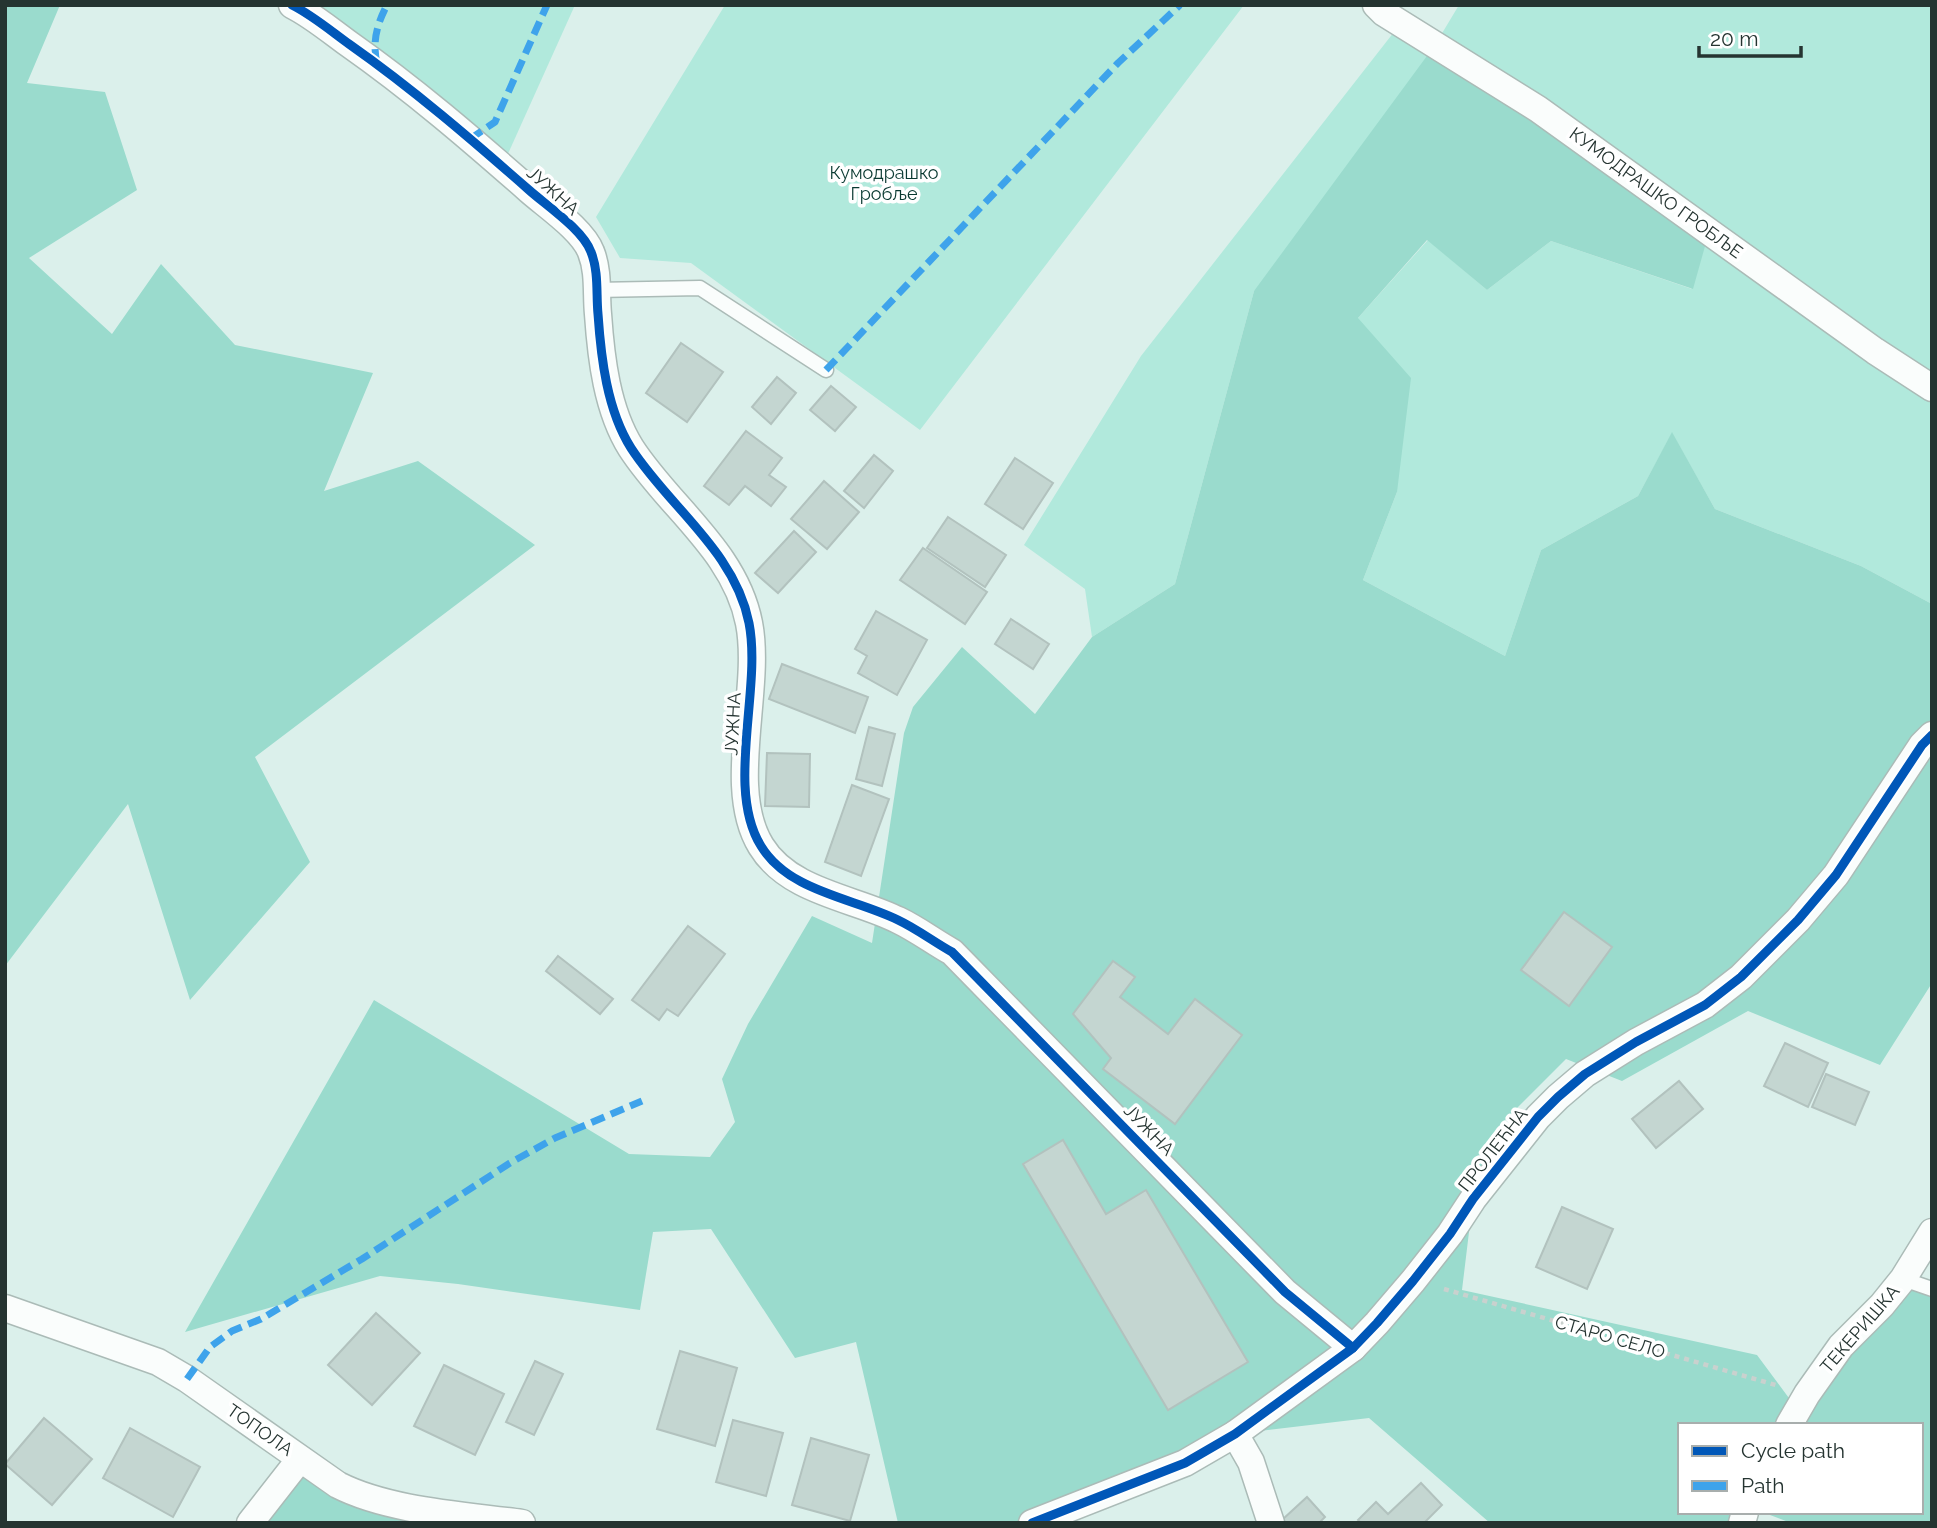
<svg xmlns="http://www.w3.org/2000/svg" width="1937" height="1528" font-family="Raleway,sans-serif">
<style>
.green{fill:#b1e9dc}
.forest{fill:#9adbcd}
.building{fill:#c4d6d1;stroke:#b2c2be;stroke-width:2}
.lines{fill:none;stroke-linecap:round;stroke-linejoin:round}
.service-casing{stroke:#abbbb7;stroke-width:17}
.minor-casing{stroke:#abbbb7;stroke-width:29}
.path{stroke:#c9d1ce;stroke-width:4.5;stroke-dasharray:5 5;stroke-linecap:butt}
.service{stroke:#fafdfc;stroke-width:14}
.minor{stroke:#fafdfc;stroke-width:26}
.quiet{stroke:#3ea3eb;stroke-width:7;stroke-dasharray:14 7;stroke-linecap:butt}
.cycleway-casing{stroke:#fff;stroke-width:13}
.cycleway{stroke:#0057b8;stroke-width:9}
.labels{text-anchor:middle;stroke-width:7;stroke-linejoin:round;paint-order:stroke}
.park-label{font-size:18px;fill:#093931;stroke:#fff}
.street-label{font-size:18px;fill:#253431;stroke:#fff}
</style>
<rect width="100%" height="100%" fill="#dbf0eb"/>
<g class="green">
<path d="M314 5H575L507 156Z"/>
<path d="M725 5H1244L920 430 691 263 620 258 596 217Z"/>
<path d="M1459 5H1932V604L1861 566 1715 509 1672 433 1638 496 1541 550 1505 656 1363 580 1397 492 1358 318 1428 240 1487 290 1551 241 1692 289 1538 109 1254 291 1175 584 1092 637 1085 589 1024 545 1141 356 1401 23 1435 45Z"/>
</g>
<g class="forest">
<path d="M5 5H60L27 83 105 92 137 190 29 258 112 334 161 264 235 345 373 373 324 491 418 461 535 545 255 757 310 862 190 1000 128 804 5 966Z"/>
<path d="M1435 45 1709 232 1693 289 1551 241 1487 290 1427 240 1358 318 1411 378 1397 492 1363 580 1505 656 1541 550 1638 496 1672 432 1715 509 1861 566 1932 604V983L1880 1065 1748 1011 1622 1081 1566 1059 1496 1129 1473 1199 1462 1290 1757 1355 1797 1409 1903 1279 1932 1289V1523H1791L1762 1512H1921V1425H1680V1512H1745L1742 1523H1490L1369 1418 1235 1434 1032 1523H898L856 1342 795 1358 711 1229 653 1232 640 1310 458 1284 380 1276 185 1332 374 1000 629 1154 710 1157 735 1122 722 1079 748 1024 812 916 872 943 904 733 913 707 962 647 1035 714 1092 637 1175 584 1254 291Z"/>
<path d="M300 1459 338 1485 522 1523H250Z"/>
</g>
<g class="building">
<path d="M681 343 723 372 687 422 646 393Z"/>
<path d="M777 377 796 393 771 424 752 407Z"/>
<path d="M831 386 856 407 835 431 810 410Z"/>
<path d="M746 431 782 458 769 475 786 487 771 506 745 486 729 505 704 486Z"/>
<path d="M874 455 893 471 864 508 844 491Z"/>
<path d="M1015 458 1053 483 1023 529 985 504Z"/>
<path d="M824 481 859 512 827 549 791 519Z"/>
<path d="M948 517 1006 555 985 587 927 548Z"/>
<path d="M794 531 816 552 778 593 755 573Z"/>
<path d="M923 548 987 592 965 624 900 580Z"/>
<path d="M876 611 927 640 897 695 858 673 867 656 855 649Z"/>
<path d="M1011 619 1049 644 1033 669 995 644Z"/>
<path d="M782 664 868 697 855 733 769 699Z"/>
<path d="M869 727 895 734 882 786 856 779Z"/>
<path d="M767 753 810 754 809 807 765 806Z"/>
<path d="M852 785 889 799 861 876 825 862Z"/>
<path d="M1564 912 1612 947 1569 1006 1521 970Z"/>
<path d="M688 926 725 954 678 1016 667 1009 659 1020 632 1000Z"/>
<path d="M558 956 613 999 600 1014 546 971Z"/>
<path d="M1113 961 1135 977 1120 997 1168 1034 1195 999 1242 1035 1175 1124 1103 1069 1111 1058 1073 1014Z"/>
<path d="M1785 1043 1828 1063 1808 1107 1764 1086Z"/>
<path d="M1826 1074 1869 1092 1855 1125 1812 1107Z"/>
<path d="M1679 1081 1703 1109 1656 1148 1632 1119Z"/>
<path d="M1063 1140 1106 1214 1146 1190 1248 1362 1168 1410 1023 1164Z"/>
<path d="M1562 1207 1613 1229 1587 1289 1536 1267Z"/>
<path d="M376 1313 420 1353 372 1405 328 1365Z"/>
<path d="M680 1351 737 1368 715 1446 657 1429Z"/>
<path d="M535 1361 563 1374 534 1435 506 1422Z"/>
<path d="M444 1365 504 1394 475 1455 414 1426Z"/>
<path d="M44 1418 92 1459 52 1505 5 1464Z"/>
<path d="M733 1420 783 1433 766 1496 716 1482Z"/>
<path d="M130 1428 200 1467 173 1517 103 1478Z"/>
<path d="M811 1438 869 1455 850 1521 792 1505Z"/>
<path d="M1421 1483 1442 1505 1424 1523H1361L1358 1520 1376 1502 1388 1514Z"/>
<path d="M1307 1497 1325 1517 1319 1523H1284L1282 1520Z"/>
</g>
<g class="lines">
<g class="service-casing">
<g id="service">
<path d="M596 290 700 288 826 370"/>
<path d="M1903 1279 1932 1289"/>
</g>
</g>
<g class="minor-casing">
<g id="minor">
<path d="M292 5C312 15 331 31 349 44 413 89 471 139 529 190 547 206 583 230 591 252 599 272 596 294 598 314 601 358 607 410 631 448 669 507 735 551 749 623 762 689 725 788 761 846 789 892 854 898 898 920 917 929 934 942 952 952L1285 1292 1353 1348"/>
<path d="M1376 5 1384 13 1538 109 1875 351 1932 388"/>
<path d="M5 1308 158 1362 187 1379 338 1485C389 1511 464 1515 522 1523"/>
<path d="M1789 1425 1807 1394 1841 1346 1882 1305 1903 1279 1932 1232"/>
<path d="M1235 1434 1251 1462 1271 1523"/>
<path d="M250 1523 300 1459"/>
<path d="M1032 1523 1185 1463 1235 1434 1353 1348 1377 1323 1413 1281 1450 1234 1473 1199 1538 1117 1558 1097 1585 1074 1636 1042 1705 1005 1741 977 1798 920 1836 875 1922 745 1932 735"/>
<path d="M1742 1523 1745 1512"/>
</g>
</g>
<path class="path" d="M1444 1289 1779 1386"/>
<use href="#service" class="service"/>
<use href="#minor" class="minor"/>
<g class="quiet">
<path d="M377 63C372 42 377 24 387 5"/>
<path d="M470 139 495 122 547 5"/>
<path d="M826 370 1118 63 1180 5"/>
<path d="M187 1379 210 1347 232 1331 261 1319 362 1259 510 1163 555 1138 642 1101"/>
</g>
<g class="cycleway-casing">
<g id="cycleway">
<path d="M292 5C312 15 331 31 349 44 413 89 471 139 529 190 547 206 583 230 591 252 599 272 596 294 598 314 601 358 607 410 631 448 669 507 735 551 749 623 762 689 725 788 761 846 789 892 854 898 898 920 917 929 934 942 952 952L1285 1292 1353 1348"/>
<path d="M1032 1523 1185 1463 1235 1434 1353 1348 1377 1323 1413 1281 1450 1234 1473 1199 1538 1117 1558 1097 1585 1074 1636 1042 1705 1005 1741 977 1798 920 1836 875 1922 745 1932 735"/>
</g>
</g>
<use href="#cycleway" class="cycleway"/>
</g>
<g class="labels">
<g class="park-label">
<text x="884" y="179">Кумодрашко<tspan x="884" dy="21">Гробље</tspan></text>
</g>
<g class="street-label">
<text transform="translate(553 191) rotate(42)" y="6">ЈУЖНА</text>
<text transform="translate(1656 193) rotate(36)" y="6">КУМОДРАШКО ГРОБЉЕ</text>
<text transform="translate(733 724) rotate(-87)" y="6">ЈУЖНА</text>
<text transform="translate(1149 1130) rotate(46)" y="6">ЈУЖНА</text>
<text transform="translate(1493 1150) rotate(-52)" y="6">ПРОЛЕЋНА</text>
<text transform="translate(1860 1329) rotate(-49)" y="6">ТЕКЕРИШКА</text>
<text transform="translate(1610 1337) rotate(16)" y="6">СТАРО СЕЛО</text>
<text transform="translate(260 1430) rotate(35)" y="6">ТОПОЛА</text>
</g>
</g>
<rect width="1937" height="1528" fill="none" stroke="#253431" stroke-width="14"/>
<rect x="1678" y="1423" width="245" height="91" fill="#ffffff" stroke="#a8aead" stroke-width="2"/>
<rect x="1692" y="1446" width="35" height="10" fill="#0057b8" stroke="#a8aead" stroke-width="2"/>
<text x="1741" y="1458" font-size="21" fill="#253431">Cycle path</text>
<rect x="1692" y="1481" width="35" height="10" fill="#3ea3eb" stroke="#a8aead" stroke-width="2"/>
<text x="1741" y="1493" font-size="21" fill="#253431">Path</text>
<path d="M1699 46v10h102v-10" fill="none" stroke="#253431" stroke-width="3.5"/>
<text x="1710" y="46" font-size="21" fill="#253431" stroke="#ffffff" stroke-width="5" paint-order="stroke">20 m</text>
</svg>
